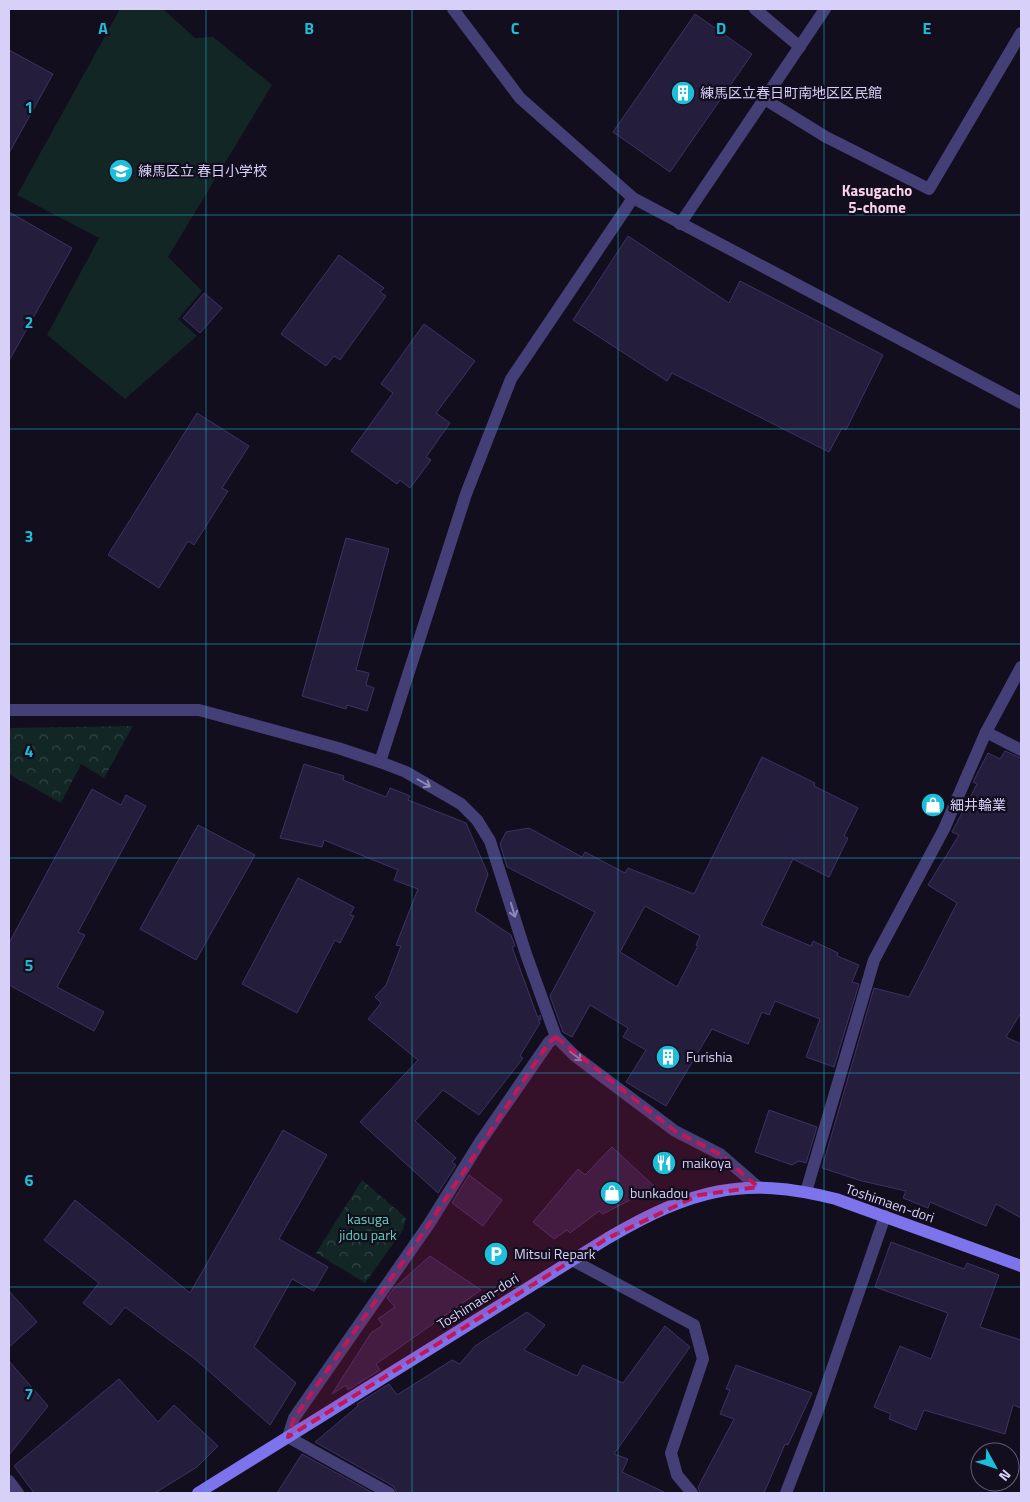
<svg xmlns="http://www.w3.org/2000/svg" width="1030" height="1502" font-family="'Titillium Web','Noto Sans JP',sans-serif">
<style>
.forest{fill:url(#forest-crowns)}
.pitch{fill:#122626}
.building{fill:#251d3c;stroke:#3e3265;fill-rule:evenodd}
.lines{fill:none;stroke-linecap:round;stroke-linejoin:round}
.street{stroke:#443f76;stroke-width:12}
.secondary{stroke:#7c73ed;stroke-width:12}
.oneway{stroke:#8e88b8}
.marked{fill:#c2185b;fill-opacity:0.2;stroke:#c2185b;stroke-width:4;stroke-dasharray:10 6;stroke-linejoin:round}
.grid{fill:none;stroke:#1cbeda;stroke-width:1;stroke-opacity:0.55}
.labels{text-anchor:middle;stroke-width:4.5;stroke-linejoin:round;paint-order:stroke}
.poi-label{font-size:14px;fill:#d7d0f9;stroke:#120e1d;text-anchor:start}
.street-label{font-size:14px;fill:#d7d0f9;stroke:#120e1d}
.park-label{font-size:14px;fill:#66cfba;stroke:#120e1d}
.neighbourhood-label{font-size:15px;font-weight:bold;fill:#f9d2e9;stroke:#120e1d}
.grid-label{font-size:16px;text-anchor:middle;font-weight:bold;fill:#1cbeda;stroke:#120e1d;stroke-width:4.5;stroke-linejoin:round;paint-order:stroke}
</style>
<defs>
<pattern id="forest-crowns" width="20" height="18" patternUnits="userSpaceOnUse" patternTransform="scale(1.25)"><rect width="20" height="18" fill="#122626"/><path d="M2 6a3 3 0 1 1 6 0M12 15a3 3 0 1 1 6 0" fill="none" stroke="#344446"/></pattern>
</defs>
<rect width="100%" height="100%" fill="#120e1d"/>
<g class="forest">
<path d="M133 726 104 778 81 764 61 803 9 774V730L11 728Z"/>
<path d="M362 1180 406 1218 403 1230 365 1283 316 1253Z"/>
</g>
<path class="pitch" d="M120 9H163L195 38 213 37 272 85 168 257 202 291 178 319 197 336 125 399 47 335 99 238 17 195Z"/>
<g class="building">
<path d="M695 14 752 54 670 172 613 132Z"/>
<path d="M9 50 53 74 9 153Z"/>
<path d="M9 212 72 248 9 361Z"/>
<path d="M628 236 729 303 740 281 883 355 846 430 842 428 829 452 672 373 667 381 573 320Z"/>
<path d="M339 255 384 288 380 292 386 296 340 360 334 356 326 366 281 334Z"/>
<path d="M204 293 222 308 200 333 183 318Z"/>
<path d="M424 324 475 361 436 413 450 423 426 457 431 460 410 488 400 480 397 484 351 451 393 393 381 384Z"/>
<path d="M197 413 249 446 222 488 228 491 194 545 188 541 159 588 108 555Z"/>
<path d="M346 538 389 549 356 670 369 673 366 685 374 688 367 711 347 705 346 709 302 696Z"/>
<path d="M1005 751 1021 758V1013L1006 1037 1021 1044V1218L996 1204 986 1226 930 1202 928 1208 903 1198 906 1191 862 1181 822 1168 874 988 909 997 957 903 928 885 959 835 952 832 977 784 973 782 988 753 1000 759Z"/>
<path d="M762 757 815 783 814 786 858 808 844 836 848 838 829 877 793 859 761 925 811 946 813 941 838 953 837 956 859 965 852 982 859 984 834 1067 806 1057 820 1019 775 1001 769 1015 762 1012 748 1044 712 1029 666 1106 626 1082 646 1050 623 1037 628 1028 590 1005 572 1037 563 1032 550 996 595 912 507 867 500 844 506 832 529 828 582 857 585 852 625 873 628 868 694 894ZM645 906 700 936 696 945 698 946 677 987 620 952Z"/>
<path d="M304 764 344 776 343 780 386 797 390 788 410 796 408 800 466 823 488 874 475 911 511 935 515 946 512 947 538 1018 540 1015 541 1020 538 1019 540 1023 520 1056 523 1058 479 1115 443 1090 415 1121 456 1158 452 1162 456 1165 438 1193 360 1122 418 1060 368 1019 381 1003 375 997 386 985 401 946 396 945 418 889 394 880 398 870 324 840 322 847 280 838Z"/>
<path d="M92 789 121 805 126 795 146 806 78 932 85 935 57 987 104 1012 94 1031 9 985V943Z"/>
<path d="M198 825 255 855 196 960 140 929Z"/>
<path d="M298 878 354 907 350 915 354 916 340 943 335 940 297 1013 242 984Z"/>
<path d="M769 1110 817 1127 806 1163 799 1161 792 1165 755 1152Z"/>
<path d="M283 1130 327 1155 279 1239 328 1267 314 1291 292 1279 254 1347 296 1383 270 1425 195 1359 125 1307 111 1325 83 1303 99 1283 44 1240 75 1200 190 1293Z"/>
<path d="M612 1147 655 1187 603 1214 599 1211 570 1233 567 1230 554 1239 533 1222 578 1169 585 1175Z"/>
<path d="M469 1175 502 1200 483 1226 452 1203Z"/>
<path d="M891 1242 964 1269 967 1263 999 1275 980 1327 1021 1340V1408L1013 1405 1005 1434 924 1410 916 1430 889 1419 891 1414 874 1407 900 1346 931 1359 948 1313 875 1287Z"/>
<path d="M430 1256 481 1290 376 1364 380 1370 348 1390 346 1385 332 1394 371 1333 383 1325 378 1319 395 1307 387 1298 394 1288Z"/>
<path d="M9 1291 37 1322 9 1347Z"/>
<path d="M527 1312 545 1325 524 1350 577 1376 583 1365 623 1383 665 1326 690 1347 614 1454 628 1459 622 1472 666 1493H397L393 1486 315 1442 358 1406 357 1404 389 1384 397 1395 452 1360 460 1364 475 1346Z"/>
<path d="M9 1361 48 1406 9 1455Z"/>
<path d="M736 1365 812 1393 788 1445 785 1444 764 1493H700L698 1487 734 1419 720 1414 730 1390 726 1389Z"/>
<path d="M119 1379 158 1422 174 1405 218 1446 197 1467 155 1493H34L14 1466Z"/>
<path d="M302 1454 373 1493H277Z"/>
</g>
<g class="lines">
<g class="street">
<path d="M453 9 520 98 633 198 1021 403"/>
<path d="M755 9 800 47"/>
<path d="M766 100 826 137 929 189 1021 33"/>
<path d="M680 224 825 9"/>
<path d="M9 710H199L338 748 380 762 406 772 461 804 477 820 490 841 526 954 556 1037 575 1056 675 1131 720 1154 758 1187"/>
<path d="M986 732 1021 750"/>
<path d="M380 762 466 494 511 379 633 198"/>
<path d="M806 1192 874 960 944 829 986 732 1021 667"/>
<path d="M572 1260 694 1325 703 1359 671 1453 677 1475 692 1493"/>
<path d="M9 1481 18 1493"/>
<path d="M389 1493 288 1437 294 1418 429 1224 480 1142 549 1042 556 1037"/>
<path d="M786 1493 818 1410 885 1216"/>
</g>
<path class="secondary" d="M198 1493 608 1238C691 1190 742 1175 836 1199L1021 1266"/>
</g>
<defs><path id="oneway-shaft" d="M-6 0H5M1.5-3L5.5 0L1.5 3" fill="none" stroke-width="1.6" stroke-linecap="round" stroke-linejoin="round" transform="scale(1.25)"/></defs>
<g class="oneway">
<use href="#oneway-shaft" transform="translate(424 783) rotate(30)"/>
<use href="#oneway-shaft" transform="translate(513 910) rotate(73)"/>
<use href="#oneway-shaft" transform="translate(576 1056) rotate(38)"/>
</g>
<path class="marked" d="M556 1037 675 1131 720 1154 758 1187 699 1195 608 1238 288 1437 294 1418 429 1224 549 1042Z"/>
<path class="grid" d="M206 9V1493M412 9V1493M618 9V1493M824 9V1493M9 215H1021M9 429H1021M9 644H1021M9 858H1021M9 1073H1021M9 1287H1021"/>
<defs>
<g id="building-disc" transform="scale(1.25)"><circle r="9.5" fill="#1cbeda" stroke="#120e1d"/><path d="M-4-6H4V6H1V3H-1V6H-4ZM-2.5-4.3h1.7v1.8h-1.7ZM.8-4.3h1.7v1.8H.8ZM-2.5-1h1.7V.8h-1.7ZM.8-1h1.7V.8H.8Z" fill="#fff"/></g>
<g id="school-disc" transform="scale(1.25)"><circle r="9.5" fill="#1cbeda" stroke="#120e1d"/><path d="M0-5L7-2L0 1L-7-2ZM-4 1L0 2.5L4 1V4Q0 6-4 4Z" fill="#fff"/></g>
<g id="shop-disc" transform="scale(1.25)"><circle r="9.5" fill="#1cbeda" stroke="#120e1d"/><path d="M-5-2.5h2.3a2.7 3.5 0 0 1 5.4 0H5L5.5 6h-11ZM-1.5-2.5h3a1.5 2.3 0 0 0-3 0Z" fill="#fff"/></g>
<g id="restaurant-disc" transform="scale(1.25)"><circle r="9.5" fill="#1cbeda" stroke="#120e1d"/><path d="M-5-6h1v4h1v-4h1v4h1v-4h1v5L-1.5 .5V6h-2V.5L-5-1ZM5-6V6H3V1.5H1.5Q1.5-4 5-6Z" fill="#fff"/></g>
<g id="parking-disc" transform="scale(1.25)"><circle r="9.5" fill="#1cbeda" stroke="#120e1d"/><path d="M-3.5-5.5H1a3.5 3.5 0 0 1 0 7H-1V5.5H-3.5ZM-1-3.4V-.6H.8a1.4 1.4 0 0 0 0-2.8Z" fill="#fff"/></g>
</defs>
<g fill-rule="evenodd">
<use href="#building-disc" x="683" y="93"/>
<use href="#school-disc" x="121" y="171"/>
<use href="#shop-disc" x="933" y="805"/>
<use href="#building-disc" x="668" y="1057"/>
<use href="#restaurant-disc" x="664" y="1163"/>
<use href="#shop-disc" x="612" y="1193"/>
<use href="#parking-disc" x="496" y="1254"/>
</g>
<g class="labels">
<g class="poi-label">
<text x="700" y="98">練馬区立春日町南地区区民館</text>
<text x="138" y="176">練馬区立 春日小学校</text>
<text x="950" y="810">細井輪業</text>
<text x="686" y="1062">Furishia</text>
<text x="682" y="1168">maikoya</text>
<text x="630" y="1198">bunkadou</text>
<text x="514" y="1259">Mitsui Repark</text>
</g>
<g class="street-label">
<text transform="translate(890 1203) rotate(19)" y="5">Toshimaen-dori</text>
<text transform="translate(478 1301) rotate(-32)" y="5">Toshimaen-dori</text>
</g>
<g class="park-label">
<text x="368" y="1224">kasuga<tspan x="368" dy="16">jidou park</tspan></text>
</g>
<g class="neighbourhood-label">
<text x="877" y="196">Kasugacho<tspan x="877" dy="17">5-chome</tspan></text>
</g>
</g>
<g class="grid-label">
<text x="103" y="34">A</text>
<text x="309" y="34">B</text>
<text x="515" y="34">C</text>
<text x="721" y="34">D</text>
<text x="927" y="34">E</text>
<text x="29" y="113">1</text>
<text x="29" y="328">2</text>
<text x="29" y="542">3</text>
<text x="29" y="757">4</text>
<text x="29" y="971">5</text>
<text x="29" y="1186">6</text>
<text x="29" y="1400">7</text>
</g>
<rect width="1030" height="1502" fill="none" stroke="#d7d0f9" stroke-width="20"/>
<g transform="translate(995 1467) rotate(130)"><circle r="24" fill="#120e1d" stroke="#615c75"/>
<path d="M0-4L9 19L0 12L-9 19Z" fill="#1cbeda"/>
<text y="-8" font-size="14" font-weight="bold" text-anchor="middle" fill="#d7d0f9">N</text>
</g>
</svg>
